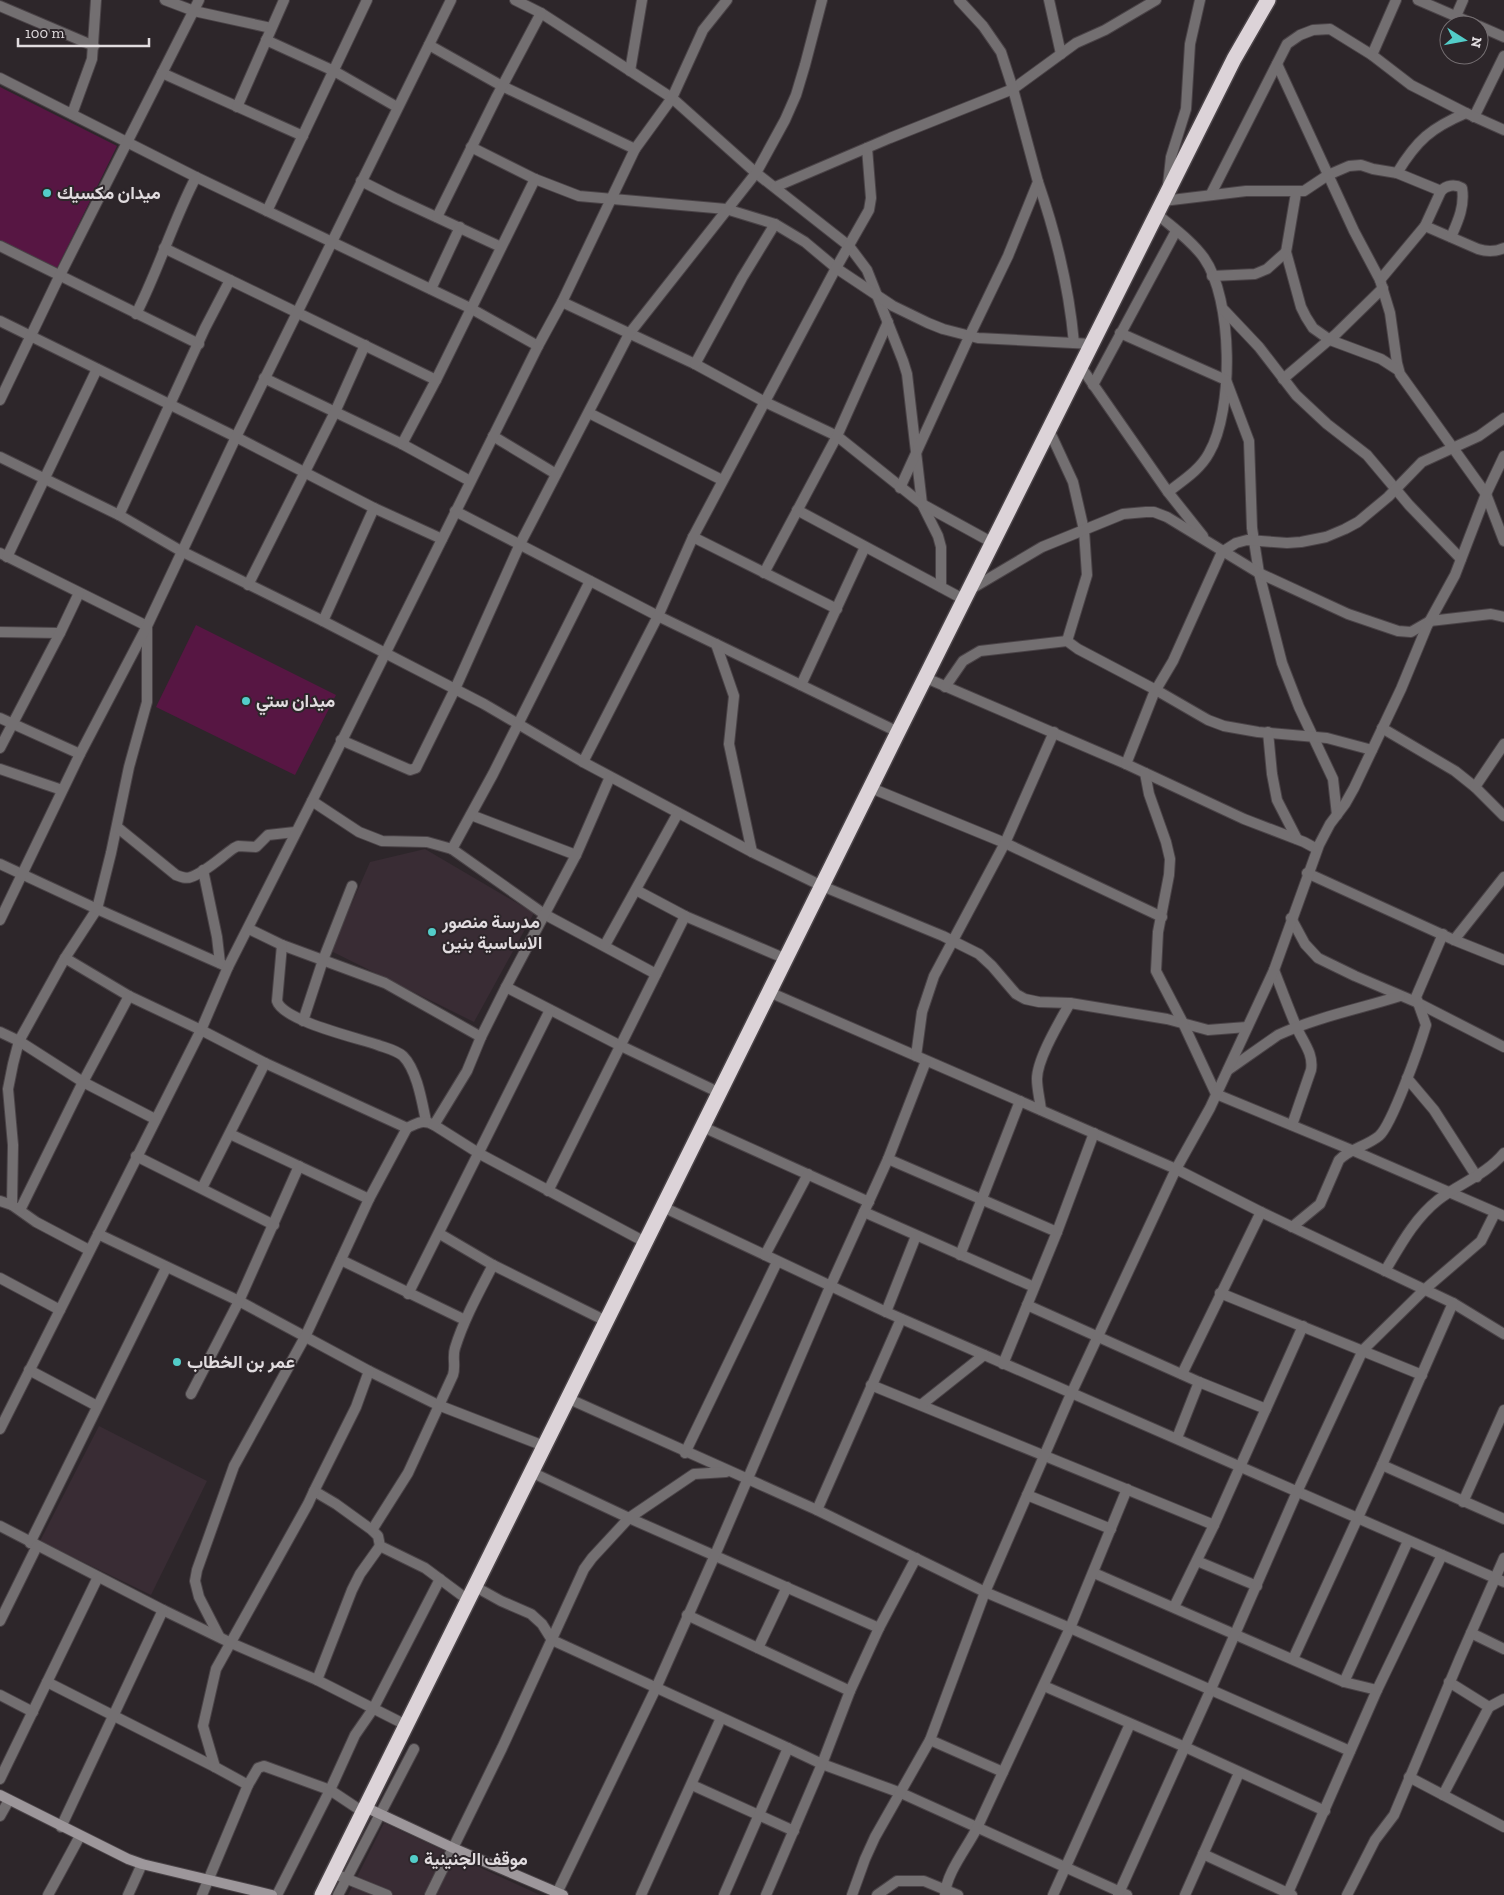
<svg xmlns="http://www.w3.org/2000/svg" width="1504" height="1895" font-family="'Zilla Slab',Vazirmatn,serif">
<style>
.built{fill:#392c34}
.green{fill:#571643}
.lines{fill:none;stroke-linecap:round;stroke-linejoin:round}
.street-casing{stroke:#4a4347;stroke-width:12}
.secondary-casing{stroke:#4a4347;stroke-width:12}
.highway-casing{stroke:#4a4347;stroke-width:18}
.street{stroke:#736f71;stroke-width:10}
.secondary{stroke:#9d979b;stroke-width:10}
.highway{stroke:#dcd3d8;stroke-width:15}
.poi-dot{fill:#53cdc9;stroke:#2d262a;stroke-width:2}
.labels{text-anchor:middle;stroke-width:4;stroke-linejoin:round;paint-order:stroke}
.poi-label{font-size:18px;font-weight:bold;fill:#e1dcdf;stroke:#2d262a;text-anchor:start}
</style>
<rect width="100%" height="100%" fill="#2d262a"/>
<g class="built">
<path d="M425 849 534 913 474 1022 331 951 370 862Z"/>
<path d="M99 1426 207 1481 151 1595 40 1541Z"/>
<path d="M384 1823 540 1895H348Z"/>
</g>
<g class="green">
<path d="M0 87 117 146 57 268 0 240Z"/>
<path d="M196 625 336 695 295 775 156 707Z"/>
</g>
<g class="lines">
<g class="street-casing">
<g id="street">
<path d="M165 0 194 11 271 28"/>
<path d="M515 0 541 13 672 98 756 173 849 246 867 270 903 361 907 374 922 504 938 536 941 547V587"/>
<path d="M1049 0 1061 54"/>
<path d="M1418 0 1476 25"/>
<path d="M0 6 94 46"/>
<path d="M1456 16 1463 0"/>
<path d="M1479 26 1504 37"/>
<path d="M266 40 334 71 397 107"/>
<path d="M429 45 502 86 635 149"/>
<path d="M1372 55 1396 0"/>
<path d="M1277 64 1354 231 1380 280 1390 313 1397 363 1400 374 1486 494 1504 541"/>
<path d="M630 71 642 0"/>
<path d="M162 73 303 136"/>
<path d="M0 78 196 177 470 308 538 346"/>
<path d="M237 107 284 0"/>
<path d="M72 114 92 59 96 0"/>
<path d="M1474 117 1504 56"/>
<path d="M471 147 535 179 579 196 726 209 775 224 805 242 836 268 893 306 928 323 943 329 978 338 1092 344"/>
<path d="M1397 173C1417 140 1431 128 1466 113"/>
<path d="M361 181 395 198 501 247"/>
<path d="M1038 182C1056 234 1069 288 1074 343"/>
<path d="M1168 185 1171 157 1186 109 1190 44 1200 0"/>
<path d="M775 187 890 138 1013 89 1076 43 1105 30 1156 0"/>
<path d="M1296 193 1286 252 1301 307 1306 317 1313 328 1330 340 1381 359 1398 370"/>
<path d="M1211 194 1287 44 1300 35 1313 30 1330 29 1372 55 1411 85 1466 113 1504 130"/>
<path d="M1163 201 1246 191H1304L1328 175 1349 166 1361 165 1373 169 1397 173 1441 191"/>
<path d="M267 211 367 0"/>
<path d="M1157 214C1172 227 1192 241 1204 258 1233 299 1234 410 1209 453 1200 470 1182 481 1168 492"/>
<path d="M437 217 497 96 541 13"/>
<path d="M1425 226 1478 249C1487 252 1495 252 1504 248"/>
<path d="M0 246 199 344"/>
<path d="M164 248 436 380"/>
<path d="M1212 276 1255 274 1267 269 1286 252"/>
<path d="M1380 280 1425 226 1441 191C1446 185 1455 184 1462 188 1465 206 1458 221 1451 237"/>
<path d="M431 289 460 227"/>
<path d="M562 302 695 364 765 402 837 436 922 504 993 543"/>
<path d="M1224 310 1259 347 1296 395 1327 424 1367 455 1409 505 1461 559"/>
<path d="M136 314C159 269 173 221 196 177"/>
<path d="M0 321 236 437 374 508 442 539"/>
<path d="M1120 333 1226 380 1249 441 1252 528 1259 573 1282 663 1299 707 1333 779 1337 815"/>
<path d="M695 364 742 278 775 224"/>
<path d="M1081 367 1168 492 1203 536"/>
<path d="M264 378 402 444 470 481"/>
<path d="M1283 379 1336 334 1383 288"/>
<path d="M1093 385 1176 231"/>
<path d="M0 400 59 277 199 0"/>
<path d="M589 413 722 480"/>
<path d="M1049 430 1073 482 1084 530 1087 575 1067 641"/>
<path d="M493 436 556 474"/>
<path d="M402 444 436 380 535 179"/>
<path d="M0 457 119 515 181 551 323 621 484 704 583 762 752 852 822 886 943 936 979 954 992 966 1016 994 1025 999 1039 1002 1070 1003 1167 1019 1208 1030 1247 1027"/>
<path d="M900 488 969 337 1008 256 1038 182 1013 89 1001 52 983 26 959 0"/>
<path d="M797 510 965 600"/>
<path d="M455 511 658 616 898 732"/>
<path d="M119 515 205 328 230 280"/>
<path d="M693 537 837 609"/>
<path d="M0 553 147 626V702L129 767 111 853 97 909 65 958 19 1041 13 1064 8 1089 13 1145 12 1205"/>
<path d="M7 557 97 369"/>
<path d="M764 573 837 436 888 322"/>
<path d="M248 585 335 412 365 345"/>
<path d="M971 589 1042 547 1123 514 1146 512H1154L1167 517 1259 573 1348 614 1398 631 1411 632 1430 621 1491 614 1504 617"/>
<path d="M323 621 374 508"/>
<path d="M0 632 60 633"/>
<path d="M716 644 734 696 729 744 752 852"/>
<path d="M926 678 1126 764 1244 819 1304 842 1317 849"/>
<path d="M801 685 865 547"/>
<path d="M945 687 963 661 980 651 1067 641 1078 649 1156 690 1208 720 1224 726 1258 732 1327 738 1372 750"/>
<path d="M0 718 80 754"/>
<path d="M1382 728 1455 771 1475 787 1504 816"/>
<path d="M1268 732 1272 774 1277 800 1297 839"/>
<path d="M341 740 410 770 416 768 455 689 520 544 629 334 756 173 785 120 796 95 805 65 822 0"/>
<path d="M0 748 60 633 79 593"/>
<path d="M583 762 658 616 693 537 836 268 869 210 871 198 867 148"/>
<path d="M1126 764 1154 693 1173 661 1222 552 1236 543 1247 540 1287 543 1301 542 1326 537 1345 529 1358 522 1388 497 1422 462 1479 436 1504 418"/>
<path d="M0 769 62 790"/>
<path d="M1145 773 1149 794 1166 842 1170 859 1169 875 1158 932 1156 971 1183 1023 1216 1094 1354 1151 1504 1216"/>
<path d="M1475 787 1504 744"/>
<path d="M871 788 1005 843 1162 917"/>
<path d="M312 801 359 832 382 841 427 842 452 849 544 914 656 974"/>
<path d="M471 815 576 855"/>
<path d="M117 827 176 875C181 877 186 879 191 877 206 872 221 857 234 848L238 846 256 847 268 835 295 832"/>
<path d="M452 849 493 774 590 581"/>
<path d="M0 864 97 909 228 967"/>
<path d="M203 870 217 937 220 963"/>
<path d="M1307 873 1454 940 1504 960"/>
<path d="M636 890 685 916 786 959"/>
<path d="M1291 918 1305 944 1318 958 1355 976 1416 1002 1504 1047"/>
<path d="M0 920 80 754 147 626 236 437 451 0"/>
<path d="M249 929 282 945 385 983 481 1037"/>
<path d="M1454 940 1504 877"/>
<path d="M282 945 277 1001C283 1021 358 1038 378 1045 386 1048 396 1050 403 1056 417 1070 422 1102 426 1121"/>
<path d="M605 945 678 813"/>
<path d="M65 958 129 996 201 1030 265 1063 407 1128C417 1123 423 1119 434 1125L480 1154 645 1242"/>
<path d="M1274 970C1281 988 1288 1007 1296 1026 1302 1041 1314 1053 1311 1070L1292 1125"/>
<path d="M506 987 619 1045 720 1093"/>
<path d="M769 992 1176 1169 1261 1212 1453 1303 1504 1334"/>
<path d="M303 1021 323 960 352 886"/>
<path d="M0 1032 19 1041 83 1082 155 1119"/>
<path d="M916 1056 922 1012 934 976 1005 843 1054 732"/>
<path d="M1228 1070 1278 1035C1317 1017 1359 1009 1400 996"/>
<path d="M1407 1078 1434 1110 1477 1177"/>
<path d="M1041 1110C1040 1100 1037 1089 1037 1079 1037 1059 1060 1021 1070 1003"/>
<path d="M434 1125 467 1071 481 1037 506 987 576 855 610 777"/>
<path d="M703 1127 869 1202"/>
<path d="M230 1134 369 1199"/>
<path d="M136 1156 274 1225"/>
<path d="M888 1159 1057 1232"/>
<path d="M202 1188 265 1063"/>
<path d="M548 1191 685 916"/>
<path d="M0 1201 12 1205 36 1222 89 1250"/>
<path d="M663 1207 886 1312 1504 1582"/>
<path d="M20 1210 83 1082 129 996"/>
<path d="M864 1212 1034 1287"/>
<path d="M1292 1227 1320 1204 1339 1160C1349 1149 1367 1146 1379 1136 1392 1125 1420 1045 1426 1025L1416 997 1443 934"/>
<path d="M98 1234 239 1301 369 1371 438 1405 544 1446"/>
<path d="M440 1234 493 1265 606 1321"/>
<path d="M765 1255 808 1174"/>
<path d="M960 1255 1020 1101"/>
<path d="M341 1260 465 1320"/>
<path d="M1385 1271C1400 1246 1414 1219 1438 1200 1460 1183 1486 1175 1504 1153"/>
<path d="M0 1278 60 1310"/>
<path d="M1220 1293 1422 1375"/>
<path d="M408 1294 550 1010"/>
<path d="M1027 1305 1199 1382 1266 1409"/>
<path d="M886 1312 916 1236"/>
<path d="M1003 1364 1057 1232 1094 1133"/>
<path d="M29 1370 97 1406"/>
<path d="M369 1371 356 1407 314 1491 336 1504 372 1530 378 1536 380 1546 425 1568 468 1600"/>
<path d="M1182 1374 1261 1212"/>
<path d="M871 1385 1214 1525"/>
<path d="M191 1394 239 1301 299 1166"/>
<path d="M567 1398 817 1510 985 1592 1070 1628 1350 1751"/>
<path d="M921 1405 984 1355"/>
<path d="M0 1429 201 1030 228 967 312 801 538 346 562 302 635 149 672 98 703 30 727 0"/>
<path d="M1177 1438 1199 1382"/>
<path d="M685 1453 777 1262"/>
<path d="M1382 1465 1504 1519"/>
<path d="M531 1472 629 1518 879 1628"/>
<path d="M1027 1495 1111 1529"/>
<path d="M1463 1502 1504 1410"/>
<path d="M817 1510 901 1319"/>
<path d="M0 1526 163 1610 231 1643 317 1680 406 1725"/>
<path d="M372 1530 408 1473 453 1375C456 1366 452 1357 455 1348 464 1319 479 1292 493 1265"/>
<path d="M30 1543 166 1268"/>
<path d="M1197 1561 1257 1586"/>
<path d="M1094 1573 1344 1682 1377 1690"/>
<path d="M474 1586 501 1601 531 1614 542 1624 552 1640 788 1748 822 1764 901 1793 1127 1895"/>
<path d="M1174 1607 1214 1525 1303 1326"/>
<path d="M687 1615 850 1691"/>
<path d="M0 1621 37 1546"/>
<path d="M1471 1633 1504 1649"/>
<path d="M219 1636 199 1597 195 1581 197 1570 234 1466 305 1337 369 1199 407 1128"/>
<path d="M758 1648 787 1587"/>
<path d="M1293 1659 1382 1465 1453 1303"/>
<path d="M317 1680 352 1590 360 1574 380 1546"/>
<path d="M47 1682 215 1767 248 1785"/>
<path d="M1344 1682 1408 1541"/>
<path d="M1044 1686 1185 1747 1325 1811"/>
<path d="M0 1695 33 1712"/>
<path d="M1489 1707 1504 1699"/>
<path d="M930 1740 1003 1772"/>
<path d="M215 1767 203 1726 216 1669 308 1504 314 1491"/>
<path d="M1409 1777 1504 1827"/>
<path d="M0 1779 98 1577"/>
<path d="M692 1785 794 1831"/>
<path d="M1443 1795 1489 1707 1449 1682"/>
<path d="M0 1816 9 1800"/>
<path d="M61 1827 163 1610"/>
<path d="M1203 1854 1292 1895"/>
<path d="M340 1876 387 1895"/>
<path d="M557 1893 656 1688 715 1555 830 1287 888 1159 926 1061"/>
<path d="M48 1895 80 1836"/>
<path d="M128 1895 142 1864"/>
<path d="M202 1895 248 1785 258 1768 264 1766 330 1790 355 1735 373 1709 440 1579"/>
<path d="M277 1895 330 1790 363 1812"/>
<path d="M338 1895 414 1749"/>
<path d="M430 1895 502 1748 584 1569 592 1558 629 1518 694 1474 726 1472"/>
<path d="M641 1895 721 1718"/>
<path d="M724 1895 788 1748"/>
<path d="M766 1895 822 1764 850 1691 879 1628 916 1558"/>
<path d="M852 1895 865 1859 875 1837 930 1740 985 1592 1071 1394 1176 1169 1210 1108 1274 970 1319 845 1330 824 1345 804 1354 788 1401 689 1427 626 1455 575 1486 494 1504 456"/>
<path d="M877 1895 897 1881H924L958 1895"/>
<path d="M945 1895C946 1873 967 1848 977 1828L1070 1628 1127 1489"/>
<path d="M1053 1895 1130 1724"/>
<path d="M1118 1895 1211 1689 1297 1492 1363 1350 1424 1290 1481 1241 1495 1213"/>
<path d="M1185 1895 1239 1773"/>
<path d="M1287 1895 1377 1690 1442 1555"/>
<path d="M1347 1895 1375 1840 1394 1815 1460 1658 1504 1558"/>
</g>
</g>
<g class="secondary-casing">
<g id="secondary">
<path d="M0 1795 128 1859 142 1864 272 1895"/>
<path d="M365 1807 453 1848 563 1895"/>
</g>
</g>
<g class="highway-casing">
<path id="highway" d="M322 1895 898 732 1234 59 1268 0"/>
</g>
<use href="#street" class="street"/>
<use href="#secondary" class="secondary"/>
<use href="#highway" class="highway"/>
</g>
<g class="poi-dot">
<circle cx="47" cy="193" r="5"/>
<circle cx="246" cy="701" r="5"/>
<circle cx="432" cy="932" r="5"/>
<circle cx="177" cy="1362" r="5"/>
<circle cx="414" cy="1859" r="5"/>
</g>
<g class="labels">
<g class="poi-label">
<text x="57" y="199">ميدان مكسيك</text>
<text x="256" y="707">ميدان ستي</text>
<text x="442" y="928">مدرسة منصور<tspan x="442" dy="21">الاساسية بنين</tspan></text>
<text x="187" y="1368">عمر بن الخطاب</text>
<text x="424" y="1865">موقف الجنينية</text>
</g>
</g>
<g transform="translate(1464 40) rotate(101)"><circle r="24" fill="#2d262a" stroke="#756f72"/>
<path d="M0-4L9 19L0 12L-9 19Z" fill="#53cdc9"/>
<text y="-8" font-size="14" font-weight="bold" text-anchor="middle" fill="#e1dcdf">N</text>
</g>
<path d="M18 38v8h131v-8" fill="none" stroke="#e1dcdf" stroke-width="2.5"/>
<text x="25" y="38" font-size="15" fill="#e1dcdf" stroke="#2d262a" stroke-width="4" paint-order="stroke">100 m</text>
</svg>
